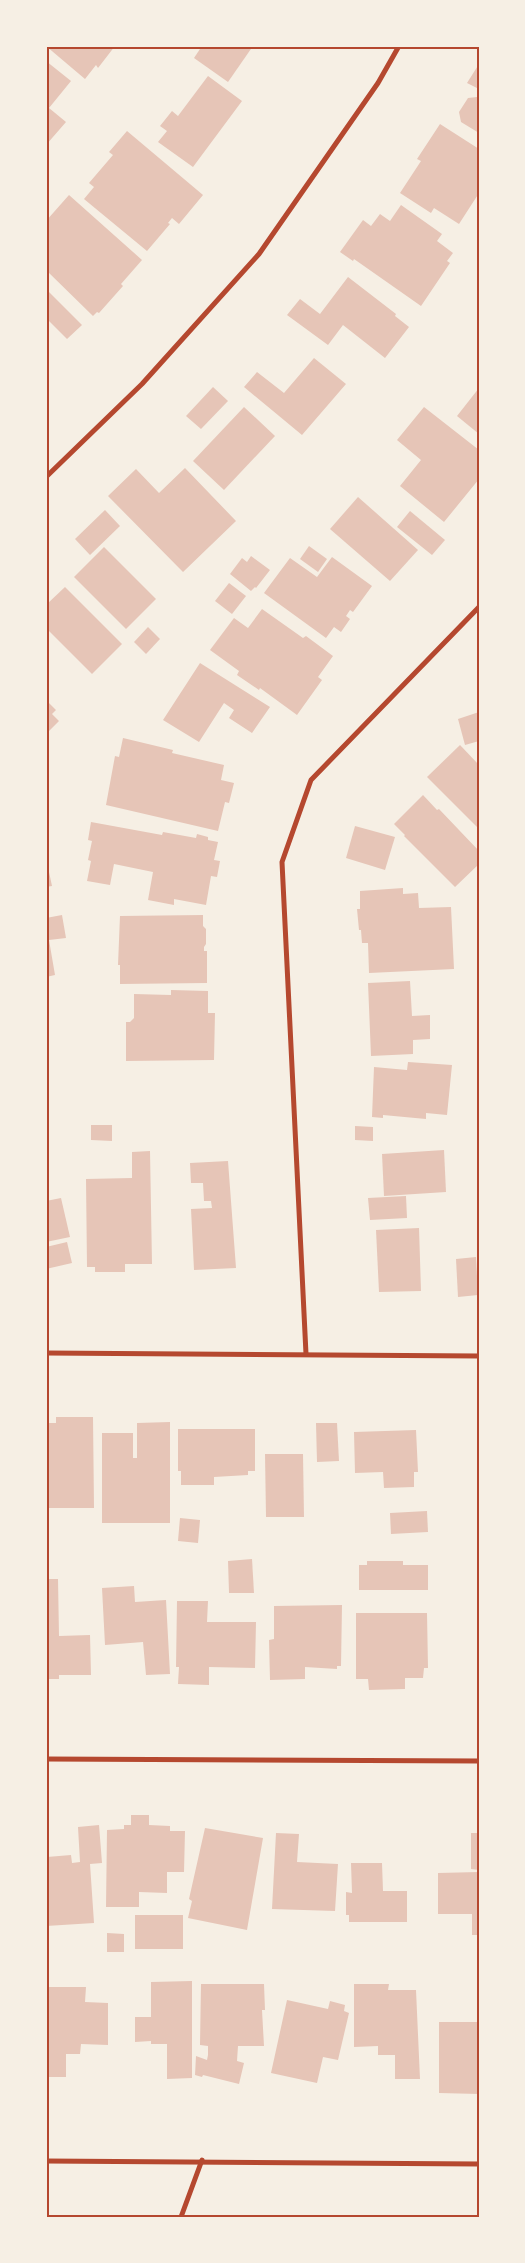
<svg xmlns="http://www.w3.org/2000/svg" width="525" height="2263" font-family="'DM Sans',sans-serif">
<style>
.building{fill:#e6c5b7}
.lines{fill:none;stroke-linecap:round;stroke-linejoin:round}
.minor{stroke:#b5482f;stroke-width:5}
.neatline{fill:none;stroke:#b5482f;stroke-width:2}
</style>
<rect width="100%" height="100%" fill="#f6efe4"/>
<g class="building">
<path d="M46 46H115L98 68 96 65 85 79Z"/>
<path d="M202 46H253L228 82 194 58Z"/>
<path d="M46 61 71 81 49 108 66 122 46 145Z"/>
<path d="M479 64V89L467 83Z"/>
<path d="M208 76 242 101 193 167 158 142 167 131 160 126 172 111 178 116Z"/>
<path d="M479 95V133L461 122 459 112 468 98 477 97Z"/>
<path d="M440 124 479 149V193L459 224 434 208 431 213 400 193 421 161 417 159Z"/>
<path d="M127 131 203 195 179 224 172 218 168 223 170 224 147 251 84 199 94 187 89 183 113 155 109 152Z"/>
<path d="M69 195 142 260 121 284 123 286 99 313 97 312 93 316 46 270V221Z"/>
<path d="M401 205 442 234 437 241 453 253 447 261 450 263 421 306 354 259 353 261 340 252 363 220 371 226 380 214 390 221Z"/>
<path d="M348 277 396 314 395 316 409 327 385 358 343 325 328 345 287 315 300 299 320 314Z"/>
<path d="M46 289 82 325 67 339 46 318Z"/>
<path d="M314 358 346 384 302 435 244 387 257 372 284 393Z"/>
<path d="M213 387 228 401 201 429 186 416Z"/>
<path d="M479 388V434L457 416Z"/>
<path d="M244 407 275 436 224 490 193 461Z"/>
<path d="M424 407 479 450V479L444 522 400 486 421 460 397 440Z"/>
<path d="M185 468 236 521 183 572 108 496 136 469 159 493Z"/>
<path d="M358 497 418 550 390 581 330 529Z"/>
<path d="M105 510 120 526 90 555 75 539Z"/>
<path d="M410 511 445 540 432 555 397 527Z"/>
<path d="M309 546 327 559 318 572 300 559Z"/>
<path d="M104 547 156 599 126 629 74 577Z"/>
<path d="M251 556 270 570 256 588 255 587 251 591 230 574 242 558 247 562Z"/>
<path d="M332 557 372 586 353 612 350 610 346 616 350 619 341 632 334 627 326 638 264 593 290 558 317 577Z"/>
<path d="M229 583 246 596 232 614 215 601Z"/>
<path d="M65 587 122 644 92 674 46 628V605Z"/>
<path d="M262 609 303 638 306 636 333 656 318 677 322 680 297 715 260 688 259 690 237 675 239 671 210 650 234 618 248 628Z"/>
<path d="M148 627 160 639 146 654 134 642Z"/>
<path d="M200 663 270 707 252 733 229 718 234 710 224 703 199 742 163 720Z"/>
<path d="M46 700 56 710 52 714 59 721 46 734Z"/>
<path d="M479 712V741L465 745 458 719Z"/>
<path d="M123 738 173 750 172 753 224 765 221 780 234 783 229 803 225 802 218 831 106 805 115 756 119 757Z"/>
<path d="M460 745 479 765V829L427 777Z"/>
<path d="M423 795 437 810 439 809 479 851V864L455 887 404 836 405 835 394 824Z"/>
<path d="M91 822 162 835 163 832 196 838 197 834 208 837V840L218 842 214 860 220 861 217 877 211 876 206 905 174 899V905L148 900 153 872 114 864 110 885 87 881 91 861 88 860 92 841 88 840Z"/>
<path d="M355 826 395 837 385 870 346 858Z"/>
<path d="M46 858 52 886 46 887Z"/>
<path d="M403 888V894L418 893 419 908 451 907 454 969 369 973 368 943H362L361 930H359L357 909H360V891Z"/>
<path d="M62 915 66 938 49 940 55 975 46 977V918Z"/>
<path d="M203 915V926L206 929V944L204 947V951H207V983L120 984V965H118L120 916Z"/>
<path d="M410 981 412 1016 430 1015V1039L413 1040V1054L371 1056 368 983Z"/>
<path d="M171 990 208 991V1013H215L214 1060 126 1061V1022H130L134 1018V994L171 995Z"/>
<path d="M408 1062 452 1065 447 1115 426 1113V1119L383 1115V1118L372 1117 374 1067 407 1070Z"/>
<path d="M91 1125H112V1141L91 1140Z"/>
<path d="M355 1126 373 1127V1141L355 1140Z"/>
<path d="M444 1150 446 1192 384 1196 382 1154Z"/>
<path d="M150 1151 152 1264H125V1272H95V1267H87L86 1179 132 1178V1152Z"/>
<path d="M228 1161 236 1268 194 1270 191 1209 212 1208 211 1201H204L203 1183H191L190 1163Z"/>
<path d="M406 1196 407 1218 370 1220 368 1198Z"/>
<path d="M61 1198 70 1237 46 1242V1201Z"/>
<path d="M419 1228 421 1291 379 1292 376 1230Z"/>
<path d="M67 1242 72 1263 46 1269V1247Z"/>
<path d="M476 1257 478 1295 458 1297 456 1259Z"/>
<path d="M56 1417H93L94 1508H46V1423H56Z"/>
<path d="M170 1422V1523H102V1433H133V1458H137V1423Z"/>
<path d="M316 1423H337L339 1461 317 1462Z"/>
<path d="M178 1429H255V1471H248V1475L214 1477V1485H181V1471H178Z"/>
<path d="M416 1430 418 1472H414V1487L384 1488 383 1472 355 1473 354 1432Z"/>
<path d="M265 1454H303L304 1517H266Z"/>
<path d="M427 1511 428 1532 391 1534 390 1513Z"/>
<path d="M180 1518 200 1520 198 1543 178 1541Z"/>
<path d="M252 1559 254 1593H229L228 1561Z"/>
<path d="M367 1561H403V1565H428V1590H359V1565H367Z"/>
<path d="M46 1579H58L59 1636 90 1635 91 1675H59V1679H46Z"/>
<path d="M134 1586 135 1602 166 1600 170 1674 146 1675 143 1642 105 1645 102 1588Z"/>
<path d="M177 1601H208L207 1622H256L255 1668 209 1667V1685L178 1684 179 1667H176Z"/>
<path d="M342 1605 341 1666H337V1669L305 1667V1679L270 1680 269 1640 274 1639V1606Z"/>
<path d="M356 1613H427L428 1668H424L423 1678H405V1689L369 1690 368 1679H356Z"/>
<path d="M131 1815H149V1825L170 1826V1831H185L184 1872H167V1893L139 1892V1907H106L107 1830 124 1829V1825H131Z"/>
<path d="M99 1825 102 1863 90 1864 94 1923 46 1926 47 1857 71 1855 72 1863 80 1862 78 1827Z"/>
<path d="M205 1828 263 1838 247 1930 188 1918 192 1901 189 1899Z"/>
<path d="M276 1833 299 1834 297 1862 338 1864 335 1911 272 1909Z"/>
<path d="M471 1833H479V1870L471 1869Z"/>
<path d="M351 1863H382L383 1891H407V1922H349V1915H346V1892L352 1893Z"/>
<path d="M479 1872V1935H472V1914H438V1873Z"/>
<rect x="135" y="1915" width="48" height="34"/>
<path d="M107 1933 124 1934V1952H107Z"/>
<path d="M192 1981V2078L167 2079V2044H151V2041L135 2042V2017H151V1982Z"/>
<path d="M201 1984H264L265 2010H262L264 2046H238L237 2061 244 2063 239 2084 203 2075 202 2077 195 2075 196 2056 207 2060 208 2055V2046L200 2045Z"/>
<path d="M354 1984H389L388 1990H416L420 2079H395V2055H378V2046L354 2047Z"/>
<path d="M49 1987H86L85 2002 108 2003V2045L81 2044 80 2054H66V2077H46V2003H49Z"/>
<path d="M287 2000 328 2009 330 2001 345 2005 344 2011 349 2013 338 2060 323 2057 317 2083 271 2073Z"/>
<path d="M439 2022H479V2094L439 2093Z"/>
</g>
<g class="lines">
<g class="minor">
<path d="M46 477 142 384 259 254 378 83 399 46"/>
<path d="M46 1353 479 1356"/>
<path d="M306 1354 282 862 311 780 479 607"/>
<path d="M46 1759 479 1761"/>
<path d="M46 2161 479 2164"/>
<path d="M181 2217 202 2160"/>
</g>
</g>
<rect width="525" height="2263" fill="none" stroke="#f6efe4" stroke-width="95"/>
<rect x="48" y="48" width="430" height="2168" class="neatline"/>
</svg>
